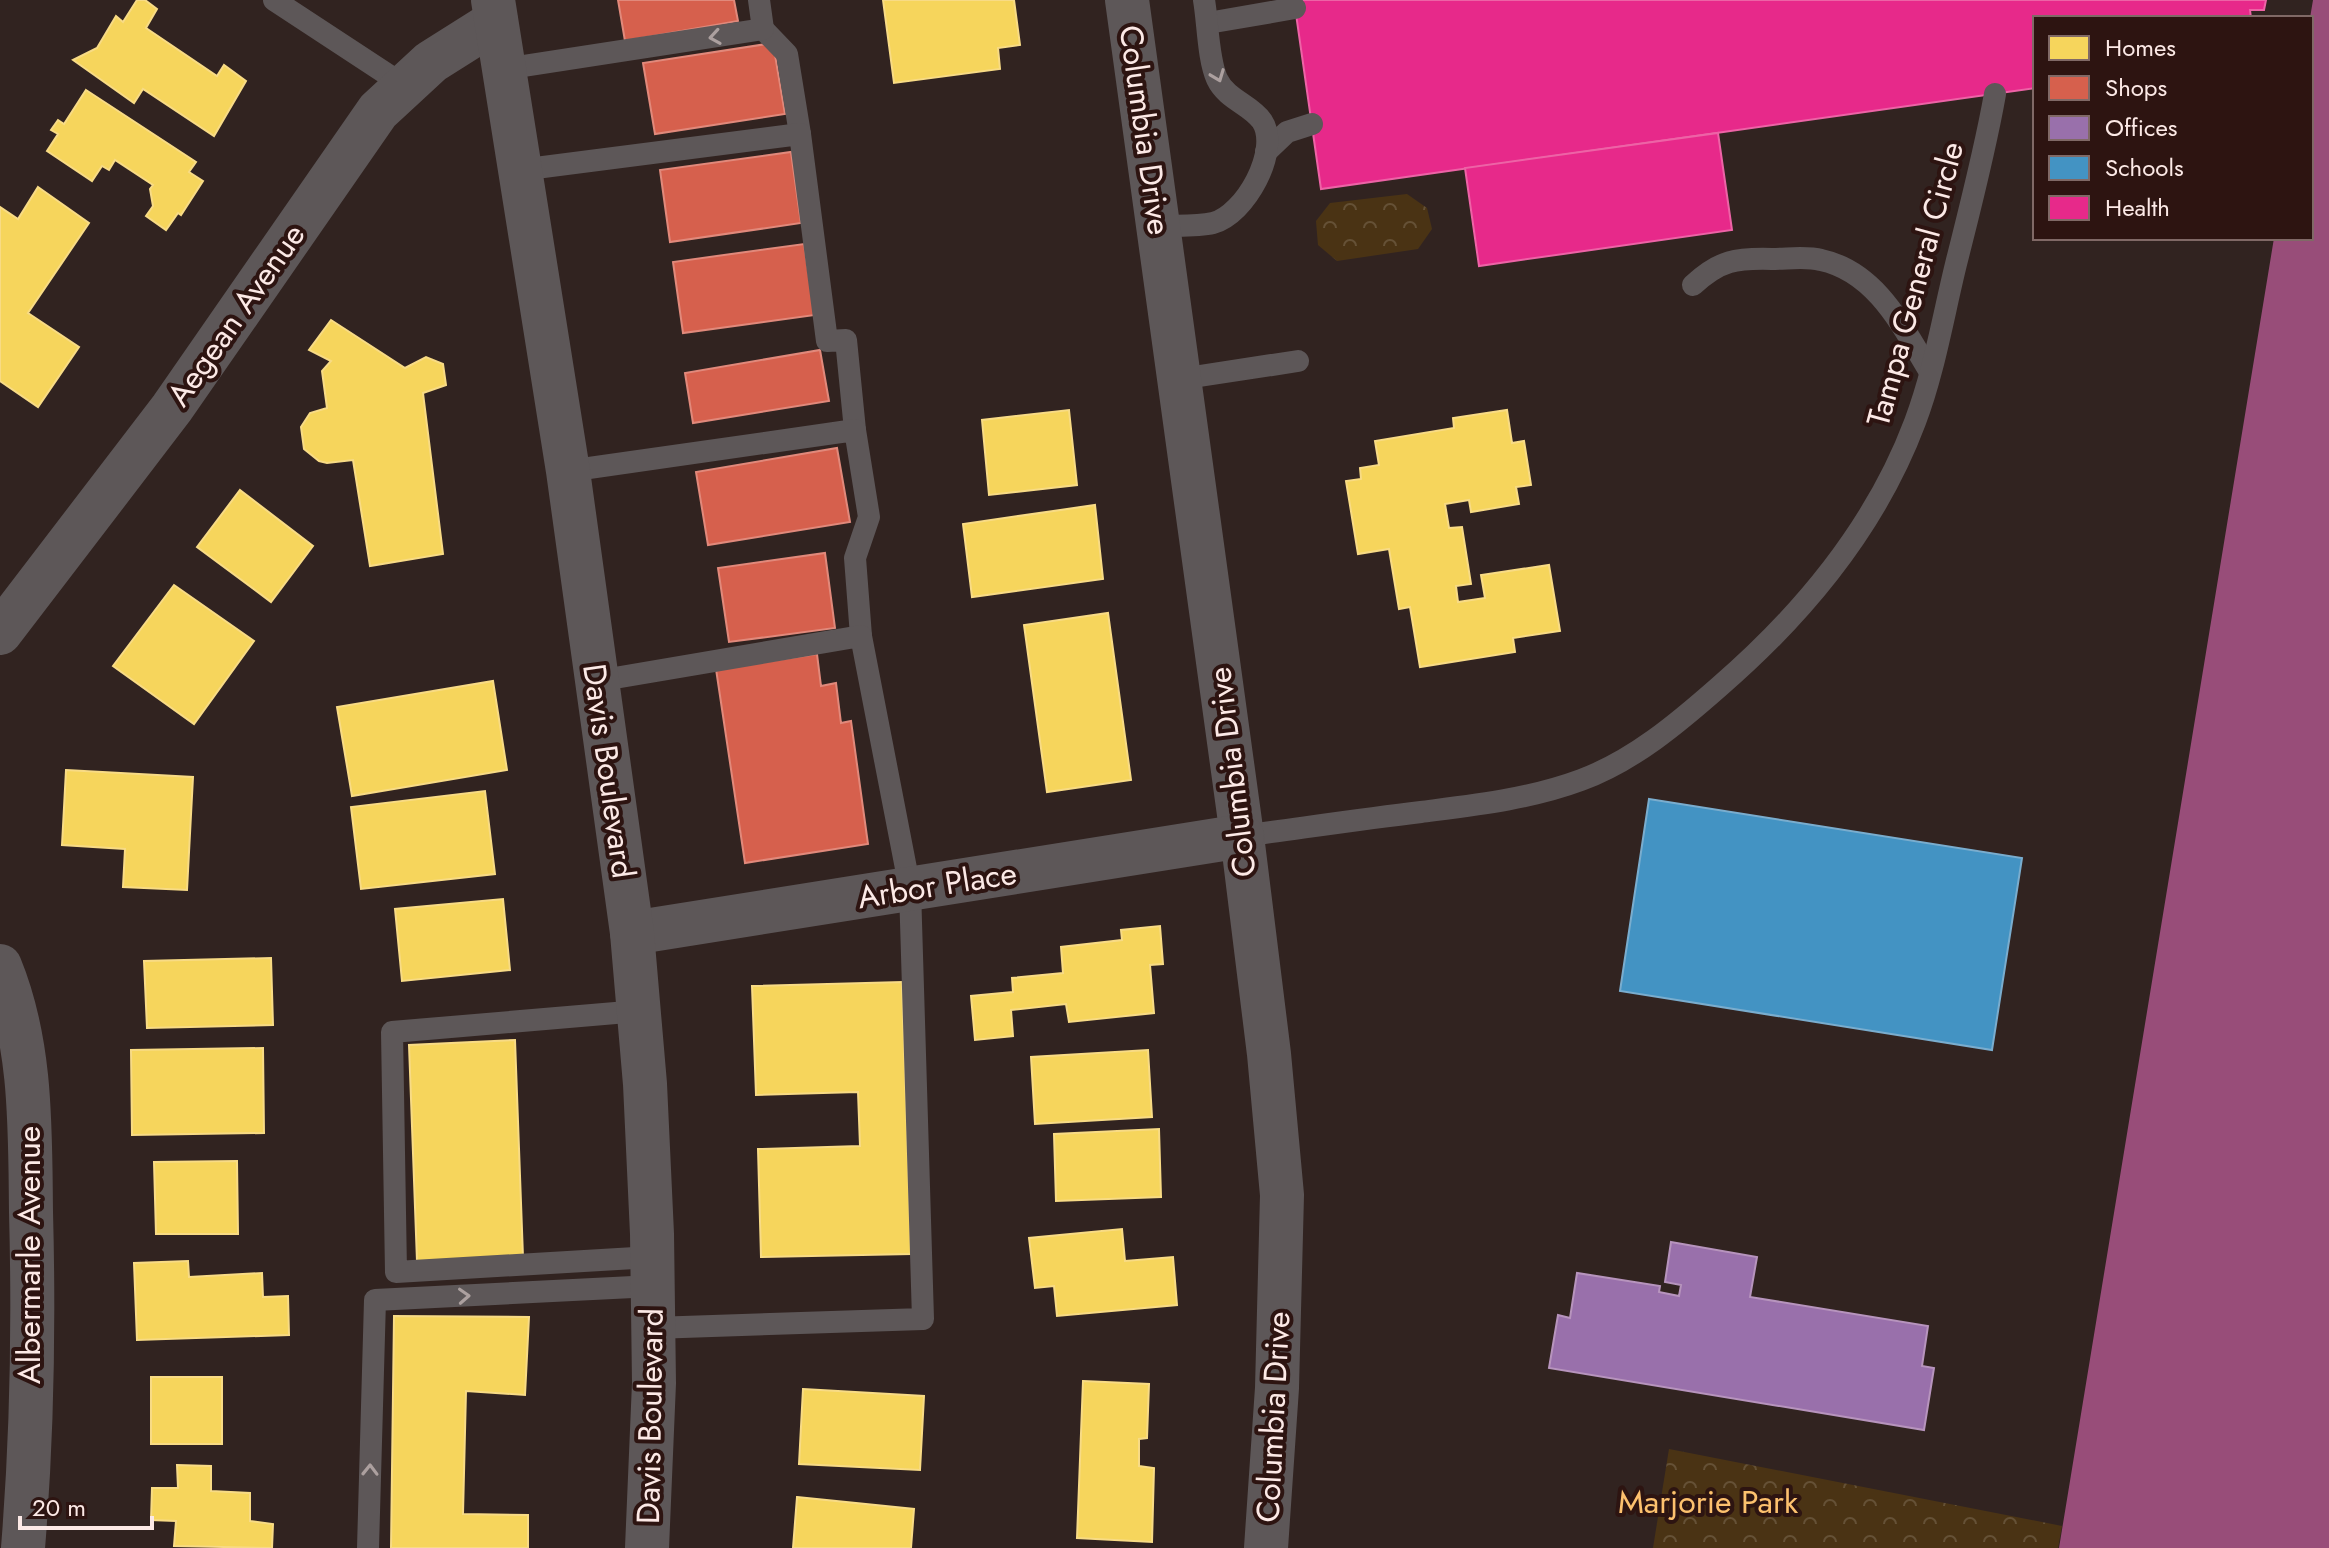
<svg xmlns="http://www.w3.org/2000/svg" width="2329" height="1548" font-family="Jost,sans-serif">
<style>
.park{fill:url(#park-crowns)}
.water{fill:#984d79}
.homes{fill:#f6d55c;stroke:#f8db85;stroke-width:2}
.shops{fill:#d6604d;stroke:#e1897b;stroke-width:2}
.offices{fill:#9970ab;stroke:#b794bd;stroke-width:2}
.schools{fill:#4393c3;stroke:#7aadce;stroke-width:2}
.health{fill:#e7298a;stroke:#ed63a6;stroke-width:2}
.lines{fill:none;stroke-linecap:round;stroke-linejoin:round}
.service{stroke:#5d5758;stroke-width:22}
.minor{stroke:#5d5758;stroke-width:44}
.tertiary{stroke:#5d5758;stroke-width:44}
.oneway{stroke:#aca09f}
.labels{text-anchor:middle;stroke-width:8;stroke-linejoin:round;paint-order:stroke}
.street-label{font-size:32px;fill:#fce9e6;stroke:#2d1411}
.park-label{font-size:32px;fill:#fdc16e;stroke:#2d1411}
</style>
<defs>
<pattern id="park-crowns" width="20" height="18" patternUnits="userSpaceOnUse" patternTransform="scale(2)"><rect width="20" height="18" fill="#4a3314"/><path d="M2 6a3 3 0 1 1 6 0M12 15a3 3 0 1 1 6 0" fill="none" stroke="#655136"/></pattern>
</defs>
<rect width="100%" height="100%" fill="#312320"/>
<g class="park">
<path d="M1407 194 1427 208 1432 229 1418 249 1337 261 1318 245 1316 221 1330 203Z"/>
<path d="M1669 1449 2062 1526 2058 1548H1653Z"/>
</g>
<path class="water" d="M2313 0H2329V1548H2059L2274 238H2311L2310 18Z"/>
<g class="homes">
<path d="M137 0H145L157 9 146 28 217 76 224 65 246 81 214 136 143 89 134 103 73 60 97 48 116 16 123 22Z"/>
<path d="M883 0H1014L1020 45 998 48 1000 69 894 83Z"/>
<path d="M86 90 196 162 189 172 203 181 181 215 178 213 166 230 146 216 153 206 150 189 153 185 115 160 109 170 102 166 92 181 47 151 58 134 51 130 58 120 64 124Z"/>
<path d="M38 187 89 223 28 313 79 347 38 407 0 381V207L18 219Z"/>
<path d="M331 320 405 368 426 357 443 364 446 385 423 393 443 554 370 566 353 460 327 463 319 461 304 449 301 427 310 413 327 408 322 371 331 361 309 350Z"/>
<path d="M1069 410 1077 485 989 495 982 420Z"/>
<path d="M1507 410 1512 443 1524 441 1531 485 1516 487 1519 504 1471 512 1469 500 1445 504 1449 528 1462 527 1471 584 1456 586 1458 602 1485 598 1481 575 1549 565 1560 631 1513 638 1515 652 1420 667 1410 607 1399 609 1389 549 1358 554 1346 481 1361 479 1360 468 1379 465 1375 441 1454 428 1453 418Z"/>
<path d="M240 490 313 546 271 602 197 547Z"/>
<path d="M1095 505 1103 579 972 597 963 524Z"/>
<path d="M174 585 254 641 194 724 113 666Z"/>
<path d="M1108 613 1131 780 1047 792 1024 625Z"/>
<path d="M493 681 507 770 352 796 337 707Z"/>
<path d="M66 770 193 777 187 890 123 887 125 849 62 845Z"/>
<path d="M485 791 495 874 361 889 351 807Z"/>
<path d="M503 899 510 970 402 981 395 909Z"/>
<path d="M1160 926 1163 964 1150 965 1154 1013 1069 1022 1066 1004 1011 1010 1013 1036 975 1040 971 996 1013 992 1012 978 1063 973 1061 947 1122 940 1121 930Z"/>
<path d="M271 958 273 1025 147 1028 144 961Z"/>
<path d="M902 982 911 1254 761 1257 758 1149 860 1146 858 1092 756 1095 752 986Z"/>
<path d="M515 1040 523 1257 417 1261 409 1045Z"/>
<path d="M263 1048 264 1133 132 1135 131 1050Z"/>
<path d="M1148 1050 1152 1117 1035 1124 1031 1057Z"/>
<path d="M1159 1129 1161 1197 1056 1201 1054 1134Z"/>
<path d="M237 1161 238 1234H156L154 1162Z"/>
<path d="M1122 1229 1125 1261 1173 1257 1177 1305 1057 1316 1054 1286 1035 1288 1029 1238Z"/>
<path d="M188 1261 189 1277 262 1273 263 1297 288 1296 289 1335 137 1340 134 1263Z"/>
<path d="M394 1316 529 1317 525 1395 466 1391 463 1514 528 1515V1548H391Z"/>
<rect x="151" y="1377" width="71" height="67"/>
<path d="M1083 1381 1149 1384 1147 1438 1139 1439V1466L1154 1468 1152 1542 1077 1538Z"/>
<path d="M803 1389 924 1396 920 1470 799 1464Z"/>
<path d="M177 1465 211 1466V1491L250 1493V1521L273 1524 272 1548 174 1546 176 1521 151 1520 152 1488H178Z"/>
<path d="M797 1497 914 1509 911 1548H793Z"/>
</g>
<g class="shops">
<path d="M618 0H734L738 21 625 41Z"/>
<path d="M773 43 785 114 655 134 643 63Z"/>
<path d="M791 152 801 223 670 242 660 170Z"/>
<path d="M804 244 815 315 683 333 673 262Z"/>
<path d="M820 350 829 401 693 423 685 373Z"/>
<path d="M837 448 850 522 708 545 696 472Z"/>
<path d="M825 553 835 628 729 642 718 568Z"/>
<path d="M817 654 821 686 836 683 841 723 851 721 868 844 745 863 716 669Z"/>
</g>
<path class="offices" d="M1671 1242 1757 1257 1750 1297 1928 1326 1922 1366 1934 1368 1924 1430 1549 1368 1558 1315 1570 1318 1577 1273 1660 1286 1659 1292 1679 1296 1681 1285 1665 1282Z"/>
<path class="schools" d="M1649 799 2022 858 1992 1050 1620 991Z"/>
<g class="health">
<path d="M1294 0H2266L2264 10H2250L2251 18H2035V88L1321 189Z"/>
<path d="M1718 133 1732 230 1479 266 1465 168Z"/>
</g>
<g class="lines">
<g class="service">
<path d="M274 0 405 86"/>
<path d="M1208 23 1295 8"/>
<path d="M763 29 787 54 800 134"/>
<path d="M504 69 763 29 759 0"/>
<path d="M1266 152 1287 132 1312 124"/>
<path d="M520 170 800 134 827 341 846 340 855 430"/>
<path d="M1158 226C1175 225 1196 227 1213 223 1245 215 1281 150 1262 121 1250 104 1227 100 1217 79 1208 59 1208 23 1204 0"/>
<path d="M1693 285C1720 260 1736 258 1772 259 1788 259 1806 256 1821 260 1877 272 1903 328 1930 372"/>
<path d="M1180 379 1298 361"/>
<path d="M568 471 855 430 869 517 855 558 861 636"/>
<path d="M597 681 861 636 910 889 923 1319 653 1328"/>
<path d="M1242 836C1302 828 1362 819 1421 812 1475 805 1530 799 1581 780 1633 761 1678 723 1720 686 1803 614 1876 526 1915 422 1934 372 1943 317 1956 264 1970 208 1985 151 1995 94"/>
<path d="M639 1011 392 1032 396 1272 652 1257"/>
<path d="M368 1548 375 1300 653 1286"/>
</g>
<g class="minor">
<path d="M1127 0 1242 836 1269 1054 1282 1195 1277 1388 1266 1548"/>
<path d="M0 633 172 408 378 111 431 62 496 21"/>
<path d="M632 933 1242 836"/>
<path d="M0 966C32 1044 30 1129 31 1212 34 1324 32 1437 23 1548"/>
</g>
<path class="tertiary" d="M493 0 568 471 632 933 645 1084 652 1234 654 1383 647 1548"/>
</g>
<defs><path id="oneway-chevron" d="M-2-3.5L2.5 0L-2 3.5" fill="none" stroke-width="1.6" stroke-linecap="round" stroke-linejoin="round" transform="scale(2)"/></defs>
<g class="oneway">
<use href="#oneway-chevron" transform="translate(715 37) rotate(171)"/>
<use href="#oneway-chevron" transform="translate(1218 76) rotate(69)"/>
<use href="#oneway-chevron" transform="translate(464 1296) rotate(-3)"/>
<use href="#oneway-chevron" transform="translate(370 1470) rotate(-89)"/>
</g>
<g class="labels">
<g class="street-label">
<text transform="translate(1145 130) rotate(82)" y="11">Columbia Drive</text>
<text transform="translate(1915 284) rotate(-75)" y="11">Tampa General Circle</text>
<text transform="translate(236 315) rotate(-55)" y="11">Aegean Avenue</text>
<text transform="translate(609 771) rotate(82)" y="11">Davis Boulevard</text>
<text transform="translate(1232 772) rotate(-97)" y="11">Columbia Drive</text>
<text transform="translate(937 885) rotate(-9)" y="11">Arbor Place</text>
<text transform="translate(29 1255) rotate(-90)" y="11">Albermarle Avenue</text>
<text transform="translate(650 1416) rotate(-89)" y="11">Davis Boulevard</text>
<text transform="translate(1273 1417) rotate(-87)" y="11">Columbia Drive</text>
</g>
<g class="park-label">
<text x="1708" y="1513">Marjorie Park</text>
</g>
</g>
<rect x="2033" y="16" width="280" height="224" fill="#2d1411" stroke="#806966" stroke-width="2"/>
<rect x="2049" y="36" width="40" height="24" fill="#f6d55c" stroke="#806966" stroke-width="2"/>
<text x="2105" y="56" font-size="24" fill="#fce9e6">Homes</text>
<rect x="2049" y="76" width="40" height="24" fill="#d6604d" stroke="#806966" stroke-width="2"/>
<text x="2105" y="96" font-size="24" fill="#fce9e6">Shops</text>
<rect x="2049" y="116" width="40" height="24" fill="#9970ab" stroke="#806966" stroke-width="2"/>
<text x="2105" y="136" font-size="24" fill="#fce9e6">Offices</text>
<rect x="2049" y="156" width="40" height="24" fill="#4393c3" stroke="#806966" stroke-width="2"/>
<text x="2105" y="176" font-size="24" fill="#fce9e6">Schools</text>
<rect x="2049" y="196" width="40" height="24" fill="#e7298a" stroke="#806966" stroke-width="2"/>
<text x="2105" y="216" font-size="24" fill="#fce9e6">Health</text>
<path d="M20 1516v12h132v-12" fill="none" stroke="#fce9e6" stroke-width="4"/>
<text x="32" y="1516" font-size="24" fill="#fce9e6" stroke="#2d1411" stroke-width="6" paint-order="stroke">20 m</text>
</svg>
